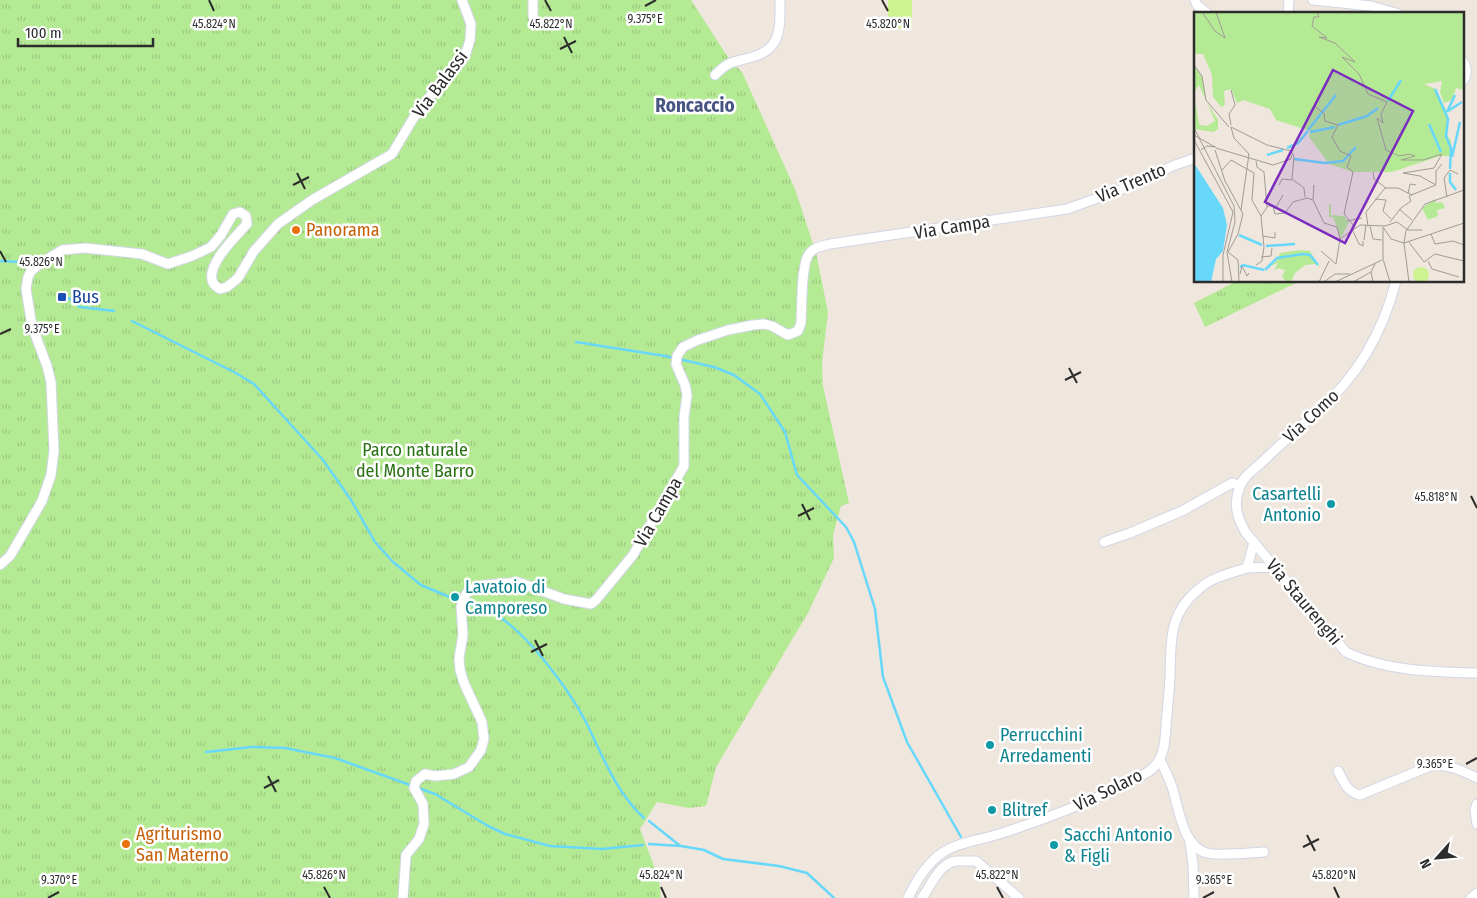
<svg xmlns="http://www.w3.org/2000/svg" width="1477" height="898" font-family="'Fira Sans Condensed',sans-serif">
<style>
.park{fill:url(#park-tufts)}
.pitch{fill:#ccf38f}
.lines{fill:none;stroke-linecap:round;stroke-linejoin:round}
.stream{stroke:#67d8fa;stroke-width:2.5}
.street-casing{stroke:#d2d6e6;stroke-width:11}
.street{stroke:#fff;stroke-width:9}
.ticks{fill:none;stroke:#2c2c2c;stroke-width:2}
.food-dot{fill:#e8710a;stroke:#fff;stroke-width:2}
.transit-dot{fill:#1a4fb4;stroke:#fff;stroke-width:2}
.culture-dot{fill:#0f9aa8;stroke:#fff;stroke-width:2}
.labels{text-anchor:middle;stroke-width:5;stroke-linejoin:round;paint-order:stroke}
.street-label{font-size:18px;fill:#2c2c2c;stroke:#fff}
.food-label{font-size:18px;fill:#c56008;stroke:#fff;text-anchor:start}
.transit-label{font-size:18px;fill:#164399;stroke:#fff;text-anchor:start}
.park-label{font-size:18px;fill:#2a7113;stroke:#fff}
.culture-label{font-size:18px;fill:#0d838f;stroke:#fff;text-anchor:start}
.neighbourhood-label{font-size:19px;font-weight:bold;fill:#475482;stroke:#fff}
.inset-river{fill:none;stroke:#67d8fa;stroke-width:2.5}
.inset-road{fill:none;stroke:#a19c96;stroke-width:1}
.view{fill:#7b2cbf;fill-opacity:0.15;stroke:#7b2cbf;stroke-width:2.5}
.inset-edge{fill:none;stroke:#2c2c2c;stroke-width:2.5}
.ticks-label{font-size:12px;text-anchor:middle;fill:#2c2c2c;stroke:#fff;stroke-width:5;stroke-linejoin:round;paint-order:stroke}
</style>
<defs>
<pattern id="park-tufts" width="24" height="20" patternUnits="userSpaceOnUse" patternTransform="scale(1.25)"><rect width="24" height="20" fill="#b5ea94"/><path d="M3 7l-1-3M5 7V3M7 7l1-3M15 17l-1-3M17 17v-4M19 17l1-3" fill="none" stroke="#9cc980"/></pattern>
</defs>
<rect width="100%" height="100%" fill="#efe6dd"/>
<g class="park">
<path d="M0 0H691L731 62 742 72 795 189 816 253 828 312 822 363 823 386 849 503 841 506 833 535 834 558 808 613 716 767 706 806 689 808 657 802 640 829 659 879 661 898H0Z"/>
<path d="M1237 281H1300L1205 327 1194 303Z"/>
</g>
<rect class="pitch" x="888" y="0" width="24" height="28"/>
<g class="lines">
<g class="stream">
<path d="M0 261 22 262"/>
<path d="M67 297 80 307 114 311"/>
<path d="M132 321 234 372 254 384 323 460 351 500 375 542 393 562 421 585 459 601"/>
<path d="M576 342 665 356 714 367 734 375 760 394 785 432 797 475 846 527 854 542 875 609 883 677 907 742 961 837"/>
<path d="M465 603C473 606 482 608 490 612 524 627 570 691 587 724 603 757 616 792 644 818"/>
<path d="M206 752 252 747 285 748 335 758 435 794 488 826 505 834 550 846 602 849 643 845"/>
<path d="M649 821 679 845"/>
<path d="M649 844 681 846 704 850 723 859 779 866 807 873 834 898"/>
</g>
<g class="street-casing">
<g id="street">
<path d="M1195 0 1197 5 1208 14"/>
<path d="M1313 0 1371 6 1399 14"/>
<path d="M1288 14 1289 0"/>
<path d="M533 16V0"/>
<path d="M1463 61C1467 68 1468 74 1463 81"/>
<path d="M715 75C727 62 733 62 749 58 782 50 780 29 780 0"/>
<path d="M1396 281C1383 331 1358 376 1319 410 1300 428 1279 445 1260 464 1253 470 1243 477 1240 486 1233 504 1237 518 1246 533L1346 652C1385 671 1434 672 1477 673"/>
<path d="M1104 542 1130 533 1184 510 1232 483 1240 485"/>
<path d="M1254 542 1247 568 1276 567"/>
<path d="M0 565 10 556 42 501 51 475 54 451 51 382 47 366 32 326 26 289 28 277 31 271 38 265 62 250 85 248 142 254 168 264 192 256 211 247 221 235 233 214 240 212 246 216 247 224C236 236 208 263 212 280 213 285 217 287 220 289L227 287 238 278 254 251 278 224 312 200 392 154 414 117 435 90 450 75 465 56 470 40 471 24 462 0"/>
<path d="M1160 760C1164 768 1168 776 1171 784 1179 805 1181 846 1207 853 1217 856 1251 853 1264 852"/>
<path d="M1338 771C1344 782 1347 792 1360 795L1430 766C1446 763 1463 771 1477 778"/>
<path d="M1477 804 1475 810 1477 824"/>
<path d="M1190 842 1193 864 1194 898"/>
<path d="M403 898 406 855 419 839 424 824 423 804 414 788 416 781 425 774 435 776 454 774 469 767 481 750 484 739 482 722 464 683 460 670 459 658 463 635 461 607 463 599 469 590 484 585 518 582 564 599 591 604 596 600 633 555 684 466V417L687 395 685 385 676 364 677 356 683 347 698 340 728 330 753 325 764 324 772 326 788 335 798 331 801 323C802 308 801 264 809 254 814 247 822 246 830 244L1067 209 1120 190 1175 165 1196 158"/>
<path d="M908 898C916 881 926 864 942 853 958 842 981 840 999 834 1040 821 1080 806 1119 787 1130 782 1142 777 1152 769 1164 758 1165 743 1166 727 1167 711 1169 695 1170 678 1171 642 1168 614 1199 589 1212 577 1231 573 1247 568"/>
<path d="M922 898C931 886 938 864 956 861 962 861 969 861 976 861L1019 898"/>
<path d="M1471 898 1477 893"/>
</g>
</g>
<use href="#street" class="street"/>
</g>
<path class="ticks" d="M209 0 214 11M545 0 551 11M882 0 888 11M645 6 656 0M564 37 572 53M560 49 576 41M297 173 305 189M293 185 309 177M0 251 6 262M0 334 11 329M1069 368 1077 383M1065 380 1081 372M1471 496 1477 508M802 504 810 520M798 516 814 508M535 640 543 656M531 652 547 644M1466 764 1477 758M268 776 276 792M264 788 279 780M1307 835 1315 851M1303 847 1319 839M324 887 330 898M661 887 666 898M997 887 1003 898M1334 887 1339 898M48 898 59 892M1203 898 1214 892"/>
<g class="food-dot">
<circle cx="296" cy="230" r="5"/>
<circle cx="126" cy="844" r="5"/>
</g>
<rect class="transit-dot" x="57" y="292" width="10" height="10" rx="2.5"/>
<g class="culture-dot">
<circle cx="1331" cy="504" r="5"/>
<circle cx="455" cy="597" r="5"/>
<circle cx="990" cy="745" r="5"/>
<circle cx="992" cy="810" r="5"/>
<circle cx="1054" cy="845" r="5"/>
</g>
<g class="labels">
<g class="street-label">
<text transform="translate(440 84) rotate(-53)" y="6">Via Balassi</text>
<text transform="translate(1131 183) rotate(-23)" y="6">Via Trento</text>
<text transform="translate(952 227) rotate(-9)" y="6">Via Campa</text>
<text transform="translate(1311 416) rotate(-43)" y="6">Via Como</text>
<text transform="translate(658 512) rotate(-60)" y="6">Via Campa</text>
<text transform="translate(1304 602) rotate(50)" y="6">Via Staurenghi</text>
<text transform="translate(1108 790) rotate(-26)" y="6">Via Solaro</text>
</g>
<g class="food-label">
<text x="306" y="236">Panorama</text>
<text x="136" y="840">Agriturismo<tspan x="136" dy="21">San Materno</tspan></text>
</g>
<g class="transit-label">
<text x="72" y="303">Bus</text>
</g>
<g class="park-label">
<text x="415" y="456">Parco naturale<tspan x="415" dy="21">del Monte Barro</tspan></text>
</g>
<g class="culture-label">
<text x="1321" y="500" text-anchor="end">Casartelli<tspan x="1321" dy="21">Antonio</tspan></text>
<text x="465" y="593">Lavatoio di<tspan x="465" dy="21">Camporeso</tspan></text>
<text x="1000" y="741">Perrucchini<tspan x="1000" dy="21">Arredamenti</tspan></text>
<text x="1002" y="816">Blitref</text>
<text x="1064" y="841">Sacchi Antonio<tspan x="1064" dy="21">&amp; Figli</tspan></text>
</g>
<g class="neighbourhood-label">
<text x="695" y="112">Roncaccio</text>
</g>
</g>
<g transform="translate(1194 12)">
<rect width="270" height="270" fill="#efe6dd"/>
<path d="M270 0V78L262 76 258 88 250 91 246 80 248 69 230 72 219 9Z" fill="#b5ea94"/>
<path d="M0 54 8 65 12 89 24 108V117L19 120 1 117ZM5 73 21 109 13 114 6 113 4 107 0 80ZM106 238 116 239 126 255 121 252 111 253 101 261 97 270H93L88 265 91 258 84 256 80 259 84 251 73 255 83 249 86 241Z" fill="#b5ea94" fill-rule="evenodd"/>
<path d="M0 0H270V60L258 48 249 49 241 53 230 72 241 77 253 100V123L257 129V144H246L198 160H159L135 152 115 125 116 119 82 108 76 97 49 88 43 91 37 77 30 79 31 93 27 95 19 85 18 63 9 42H0ZM135 192H137V203L150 204 155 210 147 226 139 205H135Z" fill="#b5ea94"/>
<path d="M241 187 242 191 248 190 251 196 243 198 244 204 234 208 228 196Z" fill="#b5ea94"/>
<path d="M219 263a8 8 0 1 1 16 0a8 8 0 1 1-16 0Z" fill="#ccf38f"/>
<path d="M0 151 29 196 33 213 29 239 22 247 17 270H0Z" fill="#67d8fa"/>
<path class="inset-river" d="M241 77 254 107 252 124 257 136 256 157M194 89 207 68M254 99 268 90M253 100 261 83M235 112 247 140M144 113 173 104 184 96M114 118 142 83M116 120 141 115M93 136 104 131 114 119M73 143 89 138M258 145 266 110M100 147 131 151 149 149 162 135M256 161V170L262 178M45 223 68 233M72 234 101 232M46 255 49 253 70 258M71 258 83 246 109 242 116 243 124 253"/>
<path class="inset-road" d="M8 0 21 19 31 26 22 0M123 0 125 5H120L118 14 133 26 125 25 141 31 161 50 148 45 165 62 174 82 193 90 187 102 189 111 183 106 192 138 205 144 216 142 221 144 207 148H229L248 142 240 156 209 161 226 164 242 173 215 184 217 189 207 196 196 210M0 53 8 64 12 88 35 115M120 94 130 101 131 109 144 113 138 125 146 139 157 144 153 155 159 160 150 202 160 214M37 113 35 102 41 93 37 78M37 115 73 133 97 139 100 144 98 167 110 176 111 185M37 115 40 126 55 142 47 198M0 116 40 194 41 210 33 240 38 270M0 123 21 135M0 128 39 200 29 243V270M22 136 79 153 97 147 98 143M7 138 13 134 22 135M21 138 31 169 49 202 44 222 34 240 44 248 45 270M62 149 63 155 70 160 73 195M28 158 37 148 60 161 58 188 67 204M179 160 180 167 192 176M242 172V159L248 152M85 173 88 167 98 168M214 182 216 172 222 173M253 185 250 166 256 158 264 162M113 186 119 188 130 211 143 215 146 227 166 213 191 214 203 210 214 218H228M181 187 192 188 189 199 197 207M119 188 120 173M81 197 89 183M205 197 218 208M67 204 74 194H79L81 202 91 201 99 190 113 186M153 209 168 206M174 214 172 200 191 176H204L218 183M176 214 179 227 188 228M189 215 197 227 210 231 212 219 231 192 270 178M158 217 165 232 169 234V229M237 222 241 232 259 229 270 233M69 224 81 226V220M170 228 172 213M214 229 230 250 241 242 270 249M127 239 142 252 146 227M67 245 77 244 78 236M189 247V216M189 247 196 270M234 249 238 257 265 265M62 253 68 249 70 235 67 204M46 262 48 254 53 264 55 261M125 270 135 249M130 270 141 262H156M141 270 188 248M159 270 177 260M179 270 177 260 181 252M215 270 210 231 270 211"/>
<path class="view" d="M139 58 219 99 151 231 71 190Z"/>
<rect width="270" height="270" class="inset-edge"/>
</g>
<g class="ticks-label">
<text x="645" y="23">9.375°E</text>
<text x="214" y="28">45.824°N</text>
<text x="551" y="28">45.822°N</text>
<text x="888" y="28">45.820°N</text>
<text x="41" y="266">45.826°N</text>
<text x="42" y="333">9.375°E</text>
<text x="1436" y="501">45.818°N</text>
<text x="1435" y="768">9.365°E</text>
<text x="324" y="879">45.826°N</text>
<text x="661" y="879">45.824°N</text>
<text x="997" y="879">45.822°N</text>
<text x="1334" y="879">45.820°N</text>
<text x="59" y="884">9.370°E</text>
<text x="1214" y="884">9.365°E</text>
</g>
<g transform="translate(1437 858) rotate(243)" stroke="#ffffff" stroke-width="4" paint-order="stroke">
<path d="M0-4L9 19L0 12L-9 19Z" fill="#2c2c2c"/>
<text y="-8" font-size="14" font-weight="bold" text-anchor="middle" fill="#2c2c2c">N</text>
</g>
<path d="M18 38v8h135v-8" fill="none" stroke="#2c2c2c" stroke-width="2.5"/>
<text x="25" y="38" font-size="15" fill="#2c2c2c" stroke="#ffffff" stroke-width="4" paint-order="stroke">100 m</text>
</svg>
